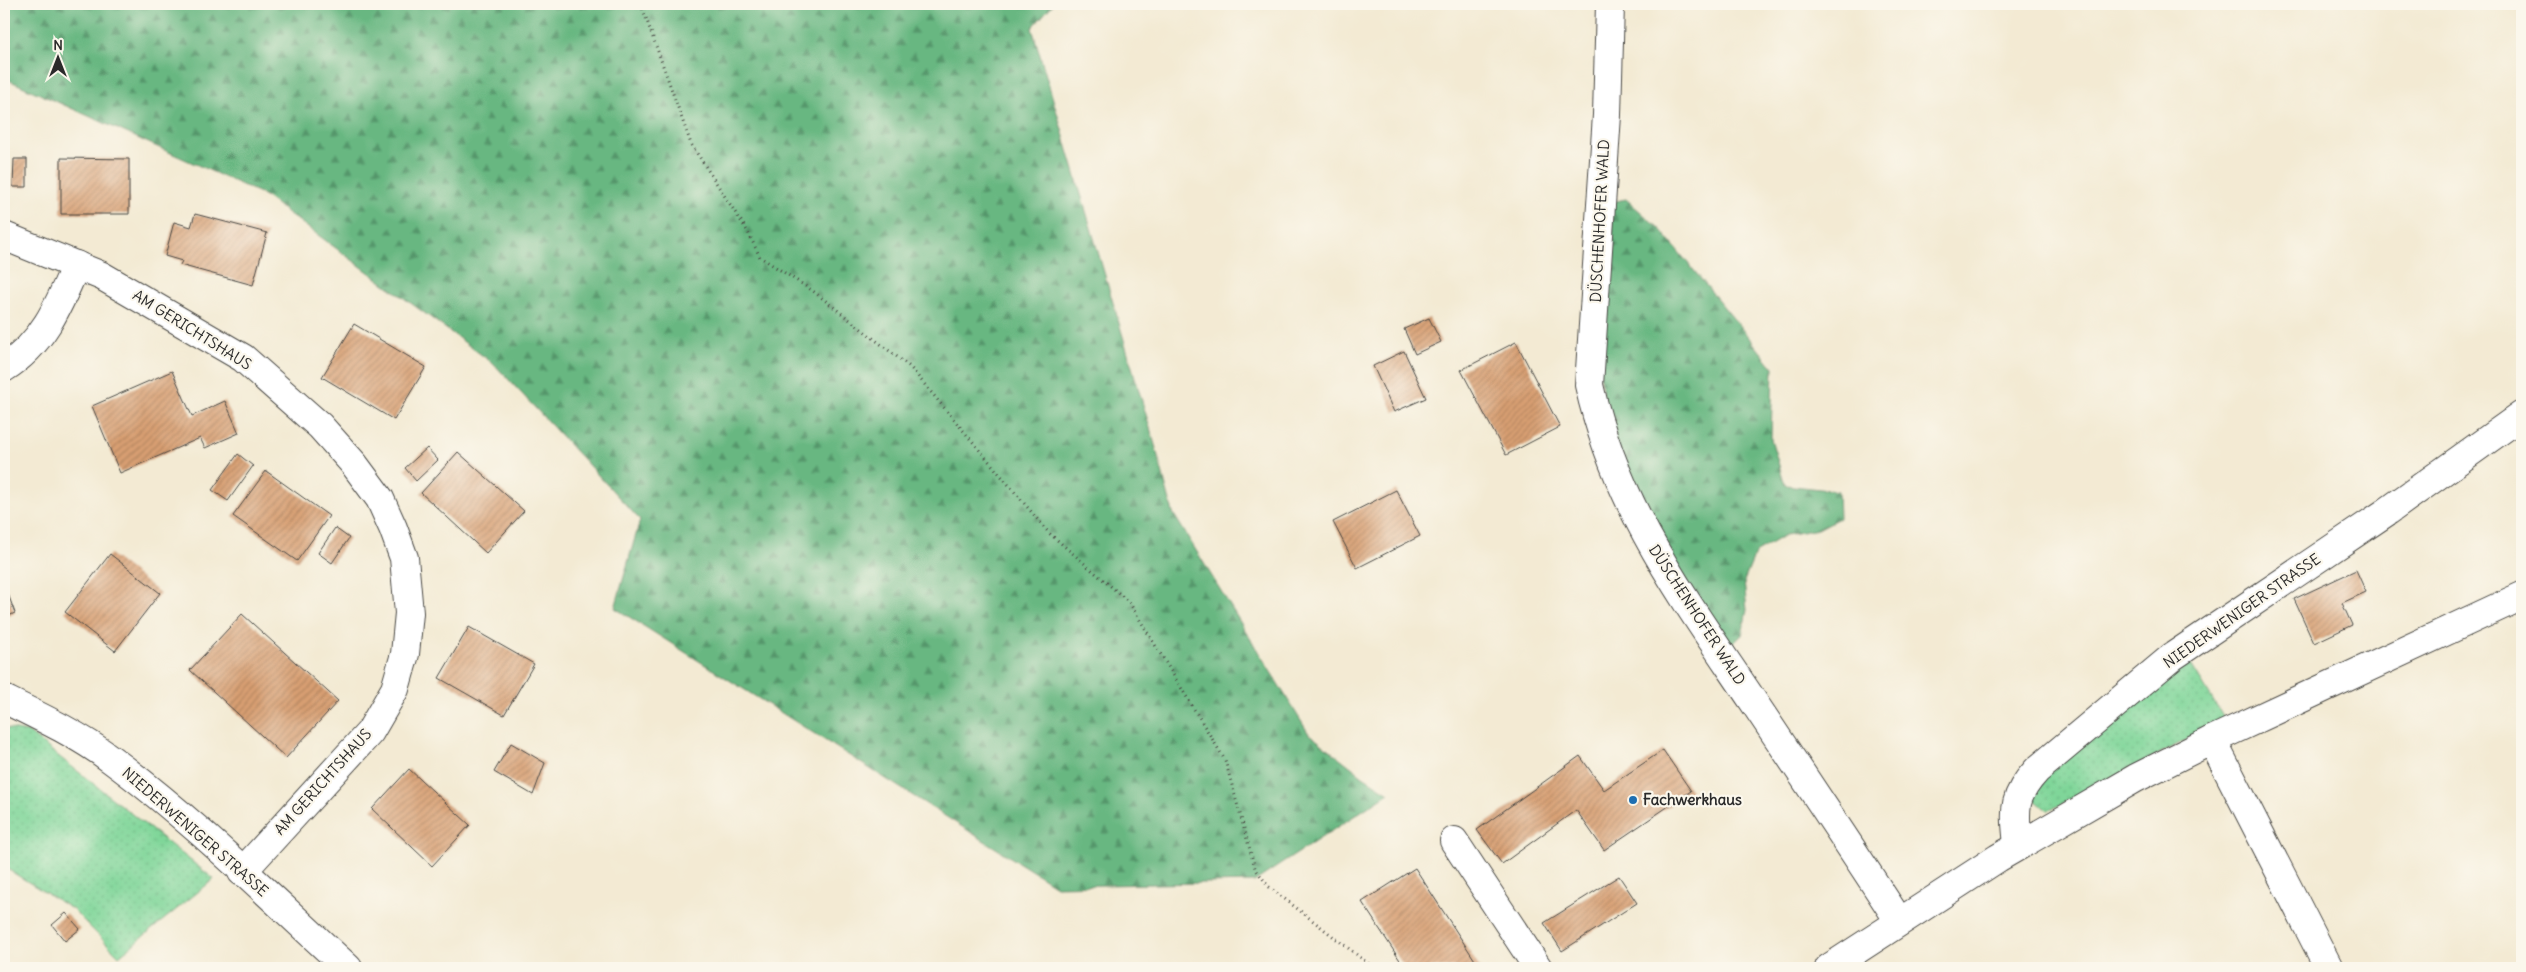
<svg xmlns="http://www.w3.org/2000/svg" width="2526" height="972" font-family="Delius,sans-serif">
<style>
.grass{fill:url(#grass-dots);stroke:#558062}
.forest{fill:url(#forest-firs);stroke:#497156}
.building{fill:url(#building-hatch)}
.lines{fill:none;stroke-linecap:round;stroke-linejoin:round}
.minor-casing{stroke:#494844;stroke-width:30}
.path{stroke:#494844;stroke-width:3;stroke-dasharray:1 4;stroke-linecap:butt}
.minor{stroke:#fff;stroke-width:28}
.poi-dot{fill:#1f6fb2;stroke:#fbf7ec;stroke-width:2}
.labels{text-anchor:middle;stroke-width:4.5;stroke-linejoin:round;paint-order:stroke}
.street-label{font-size:15px;fill:#2b2b2b;stroke:#fbf7ec}
.poi-label{font-size:15px;font-weight:bold;fill:#2b2b2b;stroke:#fbf7ec;text-anchor:start}
</style>
<defs>
<pattern id="grass-dots" width="8" height="8" patternUnits="userSpaceOnUse" patternTransform="scale(1.25)"><rect width="8" height="8" fill="#7fd699"/><path d="M2 2h.1M6 6h.1" fill="none" stroke="#6eb884" stroke-width="1.8" stroke-linecap="round"/></pattern>
<pattern id="forest-firs" width="22" height="20" patternUnits="userSpaceOnUse" patternTransform="scale(1.25)"><rect width="22" height="20" fill="#67b781"/><path d="M5 1l3.5 6h-7zM16 11l3.5 6h-7z" fill="#55956a"/></pattern>
<pattern id="building-hatch" width="6" height="6" patternUnits="userSpaceOnUse" patternTransform="scale(1.25)"><rect width="6" height="6" fill="#d89f72"/><path d="M-1 1l2-2M0 6l6-6M5 7l2-2" fill="none" stroke="#af825e"/></pattern>
</defs>
<rect width="100%" height="100%" fill="#fbf7ec"/>
<filter id="ink" filterUnits="userSpaceOnUse"><feTurbulence type="fractalNoise" baseFrequency=".02" numOctaves="2"/><feDisplacementMap in="SourceGraphic" scale="10" xChannelSelector="R" yChannelSelector="G"/><feConvolveMatrix kernelMatrix="1 2 1 2 8 2 1 2 1" color-interpolation-filters="sRGB"/></filter>
<filter id="wash" filterUnits="userSpaceOnUse"><feTurbulence type="fractalNoise" baseFrequency=".0096" numOctaves="4" result="noise"/><feDisplacementMap in="SourceGraphic" scale="20" xChannelSelector="R" yChannelSelector="G"/><feGaussianBlur stdDeviation="1.12" result="paint"/><feColorMatrix in="noise" values="0 0 0 0 0 0 0 0 0 0 0 0 0 0 0 0 0 1.4 0 .05"/><feComposite in="paint" operator="in"/></filter>
<g filter="url(#wash)">
<rect width="100%" height="100%" fill="#f3ead3"/>
<g class="grass">
<path d="M2187 658 2225 720 2048 811 2034 799 2038 781Z"/>
<path d="M4 728 28 732 214 879 119 956 72 909 4 867Z"/>
</g>
<g class="forest">
<path d="M4 4H1053L1032 28 1155 445 1173 513 1309 734 1363 776 1389 793 1254 882 1056 886 615 608 640 520 494 364 262 194 4 78Z"/>
<path d="M1626 199 1660 229 1773 367 1771 439 1785 485 1838 491 1839 518 1818 529 1785 535 1756 552 1744 581 1747 610 1742 635 1723 653 1612 455 1594 336 1606 203Z"/>
</g>
<g id="blocks">
<g class="building">
<path d="M61 158 129 159V214H61Z"/>
<path d="M14 159H27V187H13Z"/>
<path d="M195 214 267 233 253 285 180 265 182 261 165 256 174 222 191 227Z"/>
<path d="M1429 318 1441 342 1415 354 1404 329Z"/>
<path d="M354 324 426 367 394 420 322 377Z"/>
<path d="M1516 342 1560 427 1506 455 1461 370Z"/>
<path d="M1404 351 1426 398 1394 412 1373 366Z"/>
<path d="M172 371 192 416 225 401 239 433 205 448 200 438 120 473 92 406Z"/>
<path d="M427 448 438 460 416 481 405 468Z"/>
<path d="M458 452 524 511 486 553 421 493Z"/>
<path d="M238 454 253 466 228 501 212 490Z"/>
<path d="M266 471 329 516 297 561 233 516Z"/>
<path d="M1396 490 1420 536 1357 568 1333 522Z"/>
<path d="M335 528 349 538 332 563 318 553Z"/>
<path d="M110 554 160 593 115 651 65 612Z"/>
<path d="M2356 570 2366 592 2342 603 2352 625 2314 643 2294 599Z"/>
<path d="M4 583 15 613 4 618Z"/>
<path d="M242 614 338 701 286 758 190 670Z"/>
<path d="M469 627 534 664 504 715 439 678Z"/>
<path d="M511 743 545 763 533 795 494 772Z"/>
<path d="M1663 750 1691 791 1604 850 1576 810 1502 864 1477 830 1580 756 1604 790Z"/>
<path d="M409 769 470 825 432 866 372 809Z"/>
<path d="M1415 868 1480 968H1405L1362 902Z"/>
<path d="M1619 876 1637 903 1562 951 1544 923Z"/>
<path d="M66 913 80 929 65 941 52 925Z"/>
</g>
</g>
</g>
<g filter="url(#ink)">
<use href="#blocks" fill-opacity="0" stroke="#494844" stroke-width="1"/>
<g class="lines">
<g class="minor-casing">
<g id="minor">
<path d="M1610 4 1607 115 1589 385C1617 509 1684 598 1753 701 1802 774 1851 847 1899 921"/>
<path d="M4 236 102 276 243 358 320 426 354 464 380 499 393 528 404 558 409 613 405 654 395 689 370 732 242 872"/>
<path d="M4 368C43 344 59 305 76 265"/>
<path d="M4 699C41 717 79 735 112 760 196 822 271 898 348 968"/>
<path d="M2212 740 2329 968"/>
<path d="M1454 841 1538 968"/>
<path d="M2018 846C2015 811 2011 798 2037 770L2172 657 2388 511 2522 415"/>
<path d="M1829 968 1998 858 2136 778 2212 740 2522 596"/>
</g>
</g>
<path class="path" d="M641 4 691 144 748 232 760 257 813 291 910 367 1049 533 1129 602 1225 760 1255 868 1268 886 1374 968"/>
<use href="#minor" class="minor"/>
</g>
</g>
<circle class="poi-dot" cx="1633" cy="800" r="5"/>
<g class="labels">
<g class="street-label">
<text transform="translate(1600 221) rotate(-87)" y="5">DÜSCHENHOFER WALD</text>
<text transform="translate(192 330) rotate(32)" y="5">AM GERICHTSHAUS</text>
<text transform="translate(2242 611) rotate(-35)" y="5">NIEDERWENIGER STRASSE</text>
<text transform="translate(1697 615) rotate(57)" y="5">DÜSCHENHOFER WALD</text>
<text transform="translate(323 782) rotate(-48)" y="5">AM GERICHTSHAUS</text>
<text transform="translate(195 832) rotate(41)" y="5">NIEDERWENIGER STRASSE</text>
</g>
<g class="poi-label">
<text x="1643" y="805">Fachwerkhaus</text>
</g>
</g>
<rect width="2526" height="972" fill="none" stroke="#fbf7ec" stroke-width="20"/>
<g transform="translate(58 58)" stroke="#fbf7ec" stroke-width="4" paint-order="stroke">
<path d="M0-4L9 19L0 12L-9 19Z" fill="#2b2b2b"/>
<text y="-8" font-size="14" font-weight="bold" text-anchor="middle" fill="#2b2b2b">N</text>
</g>
</svg>
